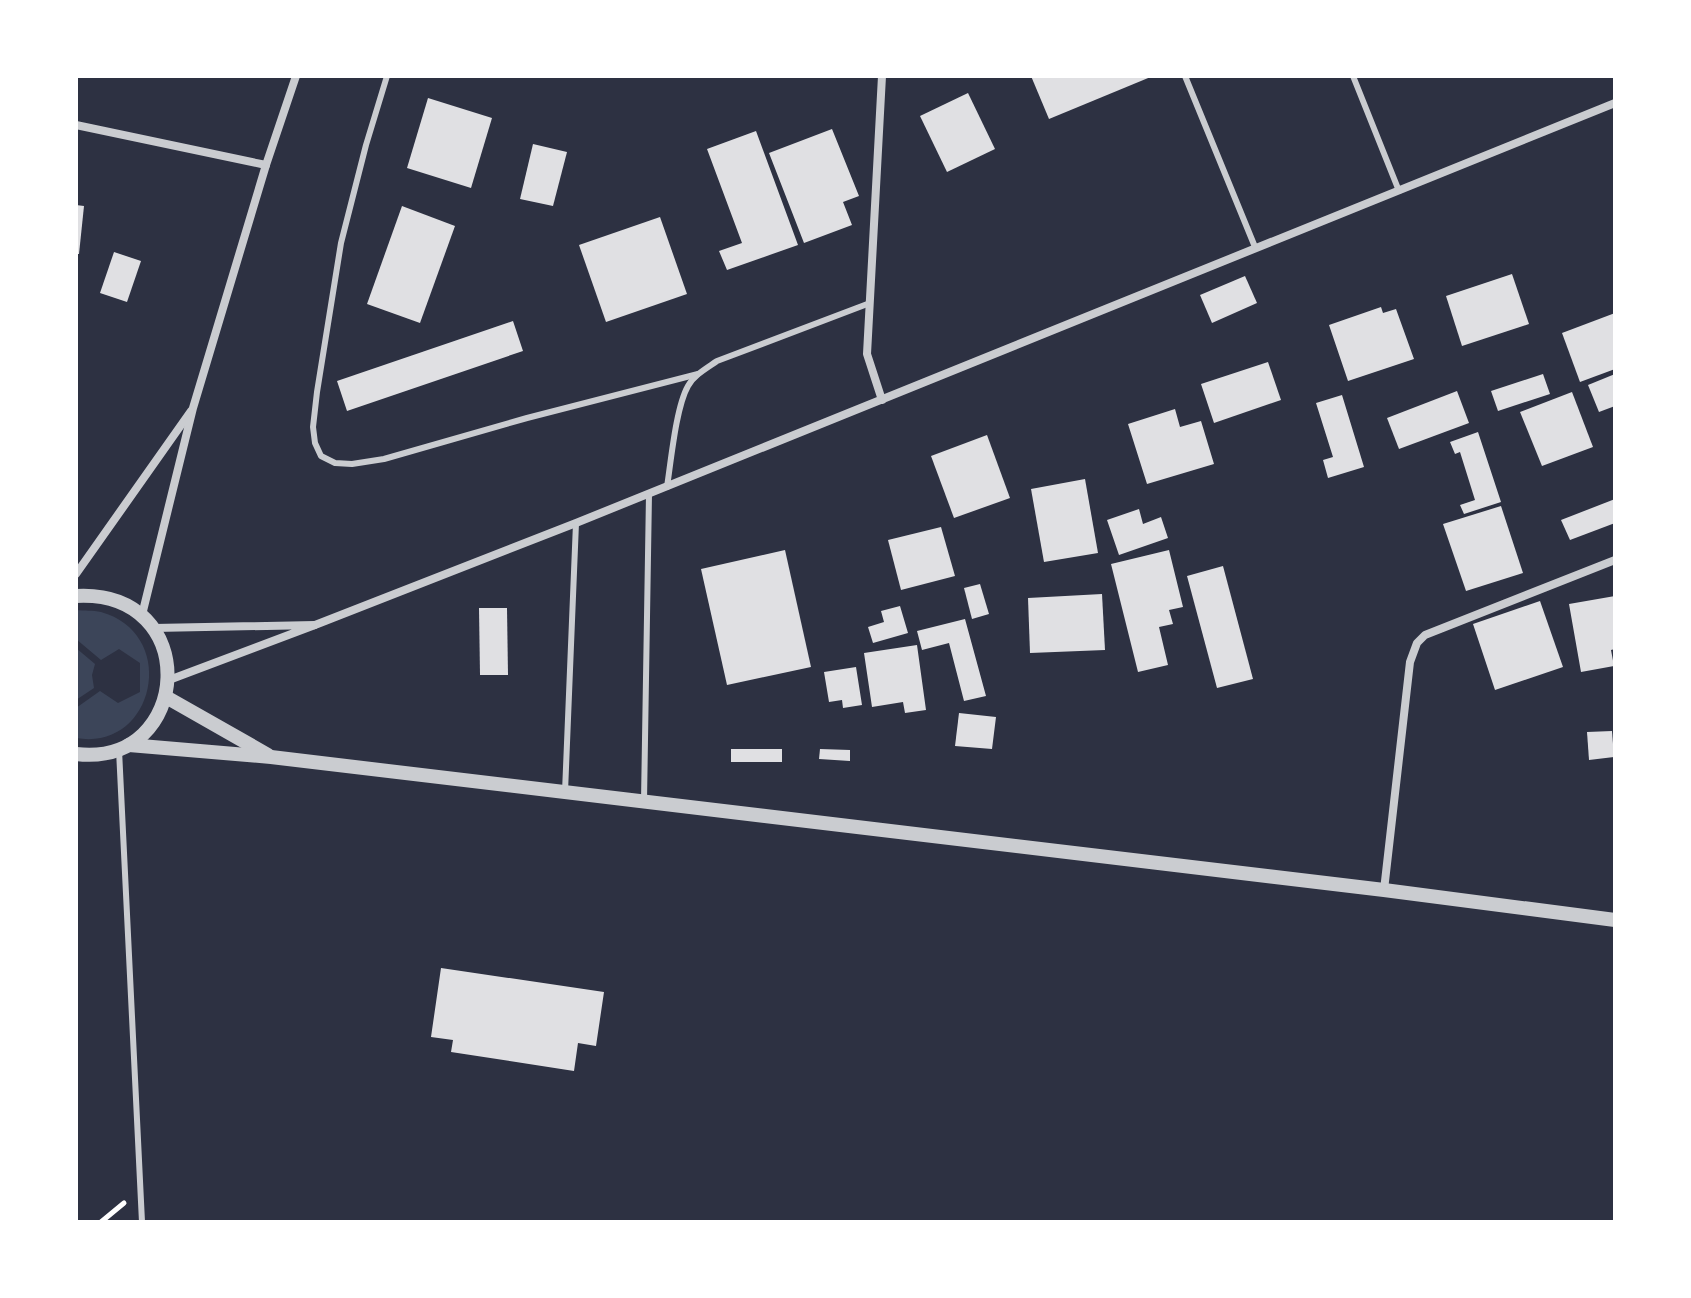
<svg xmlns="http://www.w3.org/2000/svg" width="1691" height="1298" font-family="'Work Sans',sans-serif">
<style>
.green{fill:#3c4559}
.building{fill:#e0e0e3}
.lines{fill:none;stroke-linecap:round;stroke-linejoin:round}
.path{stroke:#fff;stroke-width:5}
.service{stroke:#caccd0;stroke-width:6}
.minor{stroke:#caccd0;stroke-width:8}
.tertiary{stroke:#caccd0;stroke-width:14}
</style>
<rect width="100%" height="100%" fill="#2d3142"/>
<g class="green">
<path d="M76 610C84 611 93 610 101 612 180 634 155 752 76 738V708L100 691 118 703 140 692V663L119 649 101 660 76 639Z"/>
<path d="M76 648 95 664 92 675 94 688 76 700Z"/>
</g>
<g class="building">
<path d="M1031 76H1153L1049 119Z"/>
<path d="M968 93 995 149 947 172 920 116Z"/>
<path d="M428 98 492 118 471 188 407 168Z"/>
<path d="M832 129 859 196 843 202 852 225 804 243 769 153Z"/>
<path d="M756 131 798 245 727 270 719 251 742 243 707 149Z"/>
<path d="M533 144 567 152 553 206 520 199Z"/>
<path d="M76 205 84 206 79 254H76Z"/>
<path d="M402 206 455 226 420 323 367 304Z"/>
<path d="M660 217 687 294 606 322 579 245Z"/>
<path d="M114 252 141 261 127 302 100 293Z"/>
<path d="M1512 274 1529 324 1462 346 1446 296Z"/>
<path d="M1245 276 1257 303 1212 323 1200 295Z"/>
<path d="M1381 307 1383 313 1396 309 1414 359 1348 381 1329 325Z"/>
<path d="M1615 313V369L1580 382 1562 333Z"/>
<path d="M513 321 523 351 347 411 337 381Z"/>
<path d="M1268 362 1281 400 1214 423 1201 384Z"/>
<path d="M1543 374 1550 394 1498 411 1491 391Z"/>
<path d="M1615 374V406L1599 412 1588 385Z"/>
<path d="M1457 391 1469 423 1399 449 1387 418Z"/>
<path d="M1572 392 1593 447 1542 466 1520 412Z"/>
<path d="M1342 395 1364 467 1328 478 1323 460 1333 457 1316 403Z"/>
<path d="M1175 409 1180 427 1201 421 1214 464 1147 484 1128 424Z"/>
<path d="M1478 432 1501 502 1464 514 1460 505 1475 500 1460 452 1455 454 1450 442Z"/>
<path d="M987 435 1010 498 954 518 931 456Z"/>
<path d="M1085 479 1098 553 1044 562 1031 489Z"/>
<path d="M1615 499V523L1570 540 1561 520Z"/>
<path d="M1501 506 1523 573 1466 591 1443 524Z"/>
<path d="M1139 509 1143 524 1161 517 1168 538 1119 555 1107 520Z"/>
<path d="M941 527 955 576 901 590 888 540Z"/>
<path d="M785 550 811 667 727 685 701 569Z"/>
<path d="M1169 550 1183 607 1169 610 1173 624 1159 627 1168 665 1138 672 1111 564Z"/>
<path d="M1223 566 1253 679 1217 688 1187 576Z"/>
<path d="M980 584 989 614 972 619 964 588Z"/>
<path d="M1102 594 1105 650 1030 653 1028 598Z"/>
<path d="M1615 596V649L1611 650 1614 666 1581 672 1569 604Z"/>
<path d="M1540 601 1563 667 1495 690 1473 624Z"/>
<path d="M900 606 908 633 873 643 868 627 884 622 881 611Z"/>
<path d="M479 608H507L508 675H480Z"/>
<path d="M965 619 986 696 964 701 949 643 922 650 917 631Z"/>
<path d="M917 645 926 710 905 713 903 702 872 707 864 653Z"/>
<path d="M856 667 862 705 843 708 842 700 829 702 824 672Z"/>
<path d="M959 713 996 717 992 749 955 746Z"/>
<path d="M1612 731 1614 757 1589 760 1587 732Z"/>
<rect x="731" y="749" width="51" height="13"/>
<path d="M820 749 850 750V761L819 759Z"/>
<path d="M441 968 604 992 596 1046 578 1043 574 1071 451 1052 453 1040 431 1037Z"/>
</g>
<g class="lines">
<path class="path" d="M101 1222 124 1203"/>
<g class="service">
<path d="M387 76 366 145 341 243 317 392 313 427 315 443 321 456 335 463 352 464 384 459 527 418 698 374"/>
<path d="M1185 76 1255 247"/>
<path d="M1353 76 1399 191"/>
<path d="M667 487C671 461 676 407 688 386 694 375 707 368 717 361L870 303"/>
<path d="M119 750 142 1222"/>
<path d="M565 792 576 523"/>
<path d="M644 801 649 494"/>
</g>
<g class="minor">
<path d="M76 125 266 165"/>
<path d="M882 400 867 354 882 76"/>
<path d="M76 574 191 411"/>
<path d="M142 615 193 408 266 165 296 76"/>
<path d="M315 625 576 523 1615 103"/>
<path d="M154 628 315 625 169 680"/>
<path d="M1384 890 1410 662 1417 643 1425 635 1615 560"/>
</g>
<g class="tertiary">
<path d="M76 596C203 589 193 768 76 754"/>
<path d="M166 697 268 755"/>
<path d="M129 745 271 757 1384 890 1615 920"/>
</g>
</g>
<rect width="1691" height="1298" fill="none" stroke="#ffffff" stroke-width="156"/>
</svg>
